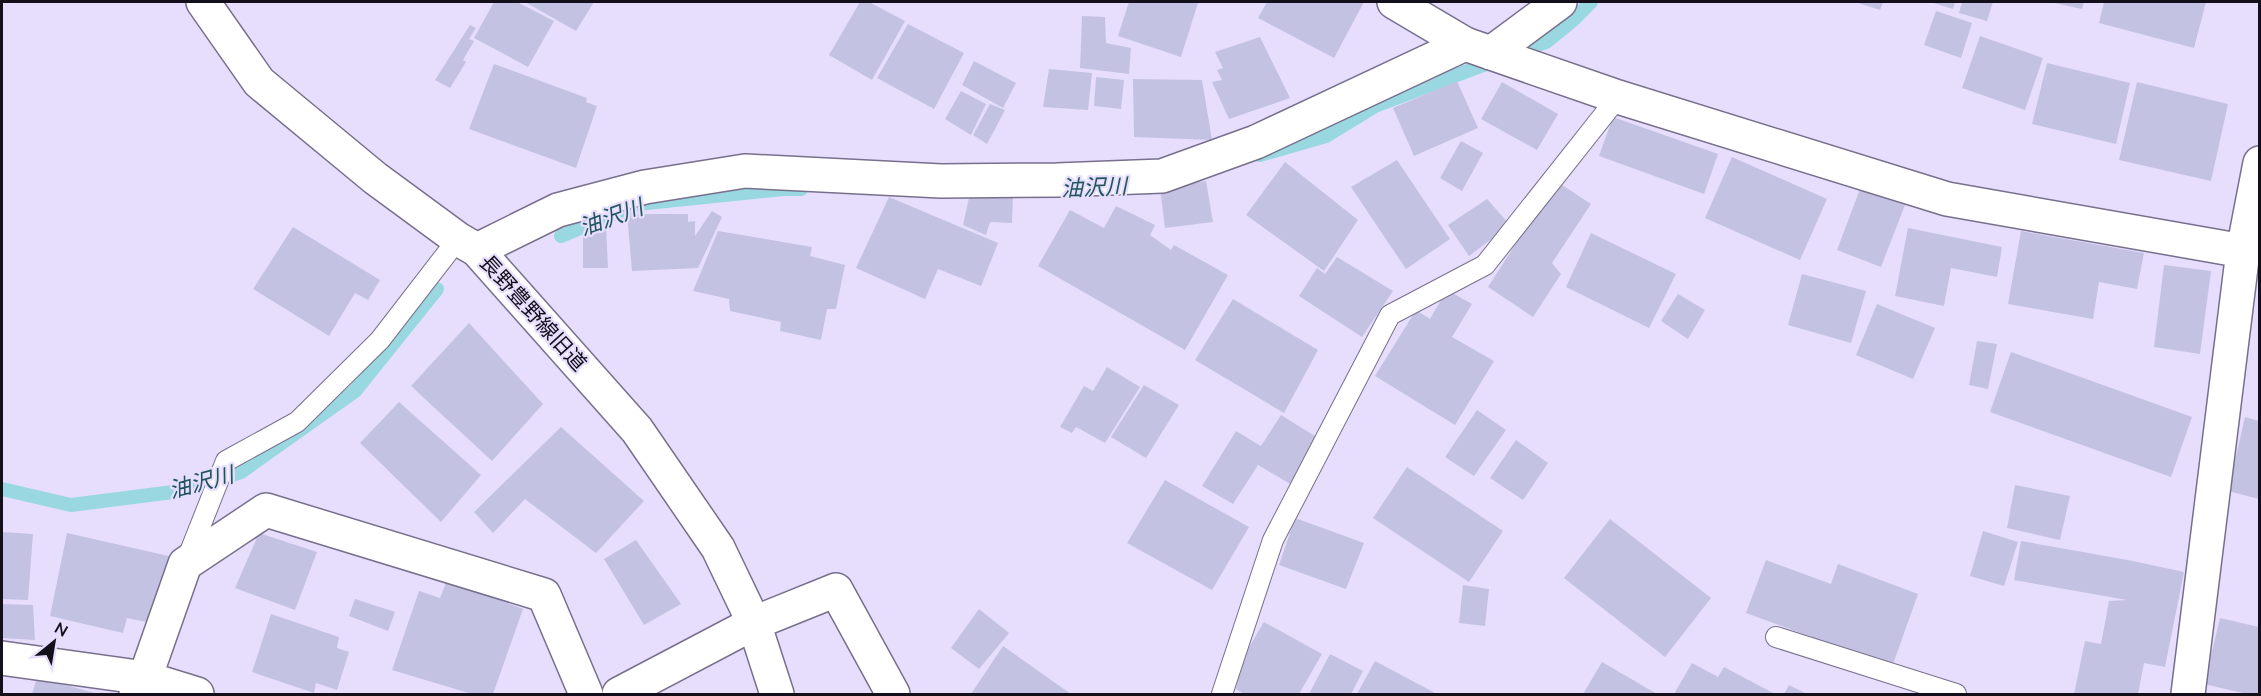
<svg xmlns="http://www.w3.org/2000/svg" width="2261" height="696" font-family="Mulish,'Noto Sans JP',sans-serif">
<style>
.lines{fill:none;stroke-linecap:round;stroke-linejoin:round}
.stream{stroke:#99d8e0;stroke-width:14}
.building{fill:#c4c2e2}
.service-casing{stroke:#776f8c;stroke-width:22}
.minor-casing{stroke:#776f8c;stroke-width:36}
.tertiary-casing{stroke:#776f8c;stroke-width:36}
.service{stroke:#fff;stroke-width:20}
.minor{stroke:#fff;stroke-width:33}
.tertiary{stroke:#fff;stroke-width:33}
.labels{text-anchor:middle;stroke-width:4.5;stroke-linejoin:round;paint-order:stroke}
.street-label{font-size:21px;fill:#13101b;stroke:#e7defe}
.water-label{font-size:22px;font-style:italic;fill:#20555c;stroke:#e7defe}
</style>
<rect width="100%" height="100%" fill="#e7defe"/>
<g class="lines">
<g class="stream">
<path d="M1512 54 1546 42 1572 21 1591 2"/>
<path d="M1260 155 1326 136 1375 106 1494 61"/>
<path d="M561 236 637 204 783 189H801"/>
<path d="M2 489 71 505 181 491 241 472 355 391 437 289"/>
</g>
</g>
<g class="building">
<path d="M494 2H517L554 21 528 67 474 38Z"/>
<path d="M525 2H594L576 31Z"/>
<path d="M860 2H869L905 21 872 80 829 55Z"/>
<path d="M1129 2 1198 3 1181 57 1118 36Z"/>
<path d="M1267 2H1364L1334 58 1258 18Z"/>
<path d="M1855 2H1883L1880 10Z"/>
<path d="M1930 2H1955L1953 9Z"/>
<path d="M1962 2H1993L1987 21 1959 13Z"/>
<path d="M2050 2H2084L2082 9Z"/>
<path d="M2104 2H2206L2194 48 2099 23Z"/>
<path d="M1936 11 1972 23 1961 58 1924 45Z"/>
<path d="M1082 16 1105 17 1106 43 1131 48 1129 74 1080 68Z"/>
<path d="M908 24 964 53 934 109 877 78Z"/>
<path d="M470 25 476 28 469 39 474 41 463 60 466 62 450 88 435 80Z"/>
<path d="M1980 36 2043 58 2025 110 1962 88Z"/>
<path d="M1260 37 1290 98 1229 119 1212 82 1222 80 1217 70 1223 68 1215 52Z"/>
<path d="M974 61 1016 83 1003 108 962 85Z"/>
<path d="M2047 63 2130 83 2116 144 2032 124Z"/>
<path d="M494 64 587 98 586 102 597 106 576 168 469 129Z"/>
<path d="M1049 69 1092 73 1088 110 1043 107Z"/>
<path d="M1096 77 1124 80 1121 109 1094 106Z"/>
<path d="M1133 79 1202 80 1212 140 1134 137Z"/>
<path d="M1457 81 1478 128 1414 156 1393 108Z"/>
<path d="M1502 82 1558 114 1537 150 1481 119Z"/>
<path d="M2137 82 2228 104 2211 181 2119 160Z"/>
<path d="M961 91 986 104 971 135 945 119Z"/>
<path d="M990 104 1005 110 987 144 973 135Z"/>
<path d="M1613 117 1718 154 1704 194 1599 156Z"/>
<path d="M1461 141 1483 153 1462 191 1440 178Z"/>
<path d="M1732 157 1827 199 1800 260 1705 218Z"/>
<path d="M1397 160 1450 239 1406 269 1351 187Z"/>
<path d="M1285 162 1358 220 1324 271 1246 215Z"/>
<path d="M1206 181 1213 222 1165 228 1160 188Z"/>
<path d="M1556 181 1591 204 1552 263 1561 274 1533 317 1488 287Z"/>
<path d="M1860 189 1905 205 1881 267 1837 250Z"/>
<path d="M970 193H1013L1012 223 990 222 986 235 963 225Z"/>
<path d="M889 197 998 243 981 286 938 269 925 299 856 268Z"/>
<path d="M1487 199 1510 225 1469 256 1448 225Z"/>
<path d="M1116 206 1155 225 1150 235 1171 250 1174 245 1228 275 1185 350 1038 266 1070 210 1104 228Z"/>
<path d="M712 211 722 217 698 268 632 271 627 214H688V222L695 221V236Z"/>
<path d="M606 226 608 268H583V229Z"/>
<path d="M293 227 380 280 368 300 355 293 329 336 253 289Z"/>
<path d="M1908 228 2002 247 1997 277 1951 268 1944 306 1895 296Z"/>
<path d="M718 231 812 247 810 256 845 265 836 309H827L821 340 780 331 781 322 730 311 729 299 693 291Z"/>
<path d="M2021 231 2144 253 2137 289 2099 282 2093 319 2008 304Z"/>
<path d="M1591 233 1676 274 1649 328 1566 287Z"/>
<path d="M1337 257 1393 291 1362 337 1299 296 1317 268 1325 274Z"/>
<path d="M2164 265 2211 271 2200 354 2154 347Z"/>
<path d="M1802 274 1866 291 1851 343 1788 325Z"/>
<path d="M1447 290 1472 304 1452 337 1494 361 1455 425 1375 376 1416 310 1430 319Z"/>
<path d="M1678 294 1705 310 1688 339 1661 321Z"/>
<path d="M1233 299 1318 350 1284 413 1195 360Z"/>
<path d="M1877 304 1935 328 1913 379 1856 355Z"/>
<path d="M469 323 543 404 492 461 411 386Z"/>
<path d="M1977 341 1997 344 1988 389 1969 385Z"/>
<path d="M2011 352 2192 417 2171 477 1990 412Z"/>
<path d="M1107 367 1140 387 1105 443 1076 427 1072 433 1060 427 1084 386 1093 391Z"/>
<path d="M1144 385 1179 405 1146 458 1111 437Z"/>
<path d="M399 402 481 475 441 522 360 443Z"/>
<path d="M1477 410 1506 430 1474 476 1445 457Z"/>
<path d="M1281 415 1318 438 1292 485 1258 465 1233 504 1202 486 1236 431 1261 446Z"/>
<path d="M2245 417 2259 421V499L2228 491Z"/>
<path d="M561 427 644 501 596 553 525 499 493 533 474 512Z"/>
<path d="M1516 440 1548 463 1523 500 1490 478Z"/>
<path d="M1407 467 1503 531 1469 582 1373 518Z"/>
<path d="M1165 480 1249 527 1212 590 1127 543Z"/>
<path d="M2015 485 2070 496 2060 540 2007 528Z"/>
<path d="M1295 518 1364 543 1346 589 1279 565Z"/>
<path d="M1610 519 1711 598 1665 657 1564 578Z"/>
<path d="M1983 531 2018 542 2004 586 1970 576Z"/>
<path d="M2 532 33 534 28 600 2 599Z"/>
<path d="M67 533 173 557 156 624 127 618 123 633 50 616Z"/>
<path d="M259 533 317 552 295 610 235 588Z"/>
<path d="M636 540 681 604 644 625 604 559Z"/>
<path d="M2021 541 2133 561 2184 572 2165 667 2144 663 2138 694H2074L2085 641 2101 644 2109 601 2127 600 2014 580Z"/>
<path d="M1766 560 1831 584 1838 564 1918 594 1892 667 1746 613Z"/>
<path d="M447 580 523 609 493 694H472L392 670 419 591 440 598Z"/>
<path d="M1463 585 1489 589 1485 626 1459 623Z"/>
<path d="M355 599 395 612 388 631 349 616Z"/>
<path d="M2 604 33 605 35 640 2 638Z"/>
<path d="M979 609 1009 633 979 669 951 648Z"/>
<path d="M271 614 339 637 337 648 349 652 337 690 316 683 314 693 252 672Z"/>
<path d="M2220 618 2259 627V694H2247L2204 684Z"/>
<path d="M1264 622 1322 654 1299 694H1244L1236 689 1242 659Z"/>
<path d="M1003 646 1071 694H971Z"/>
<path d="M1330 654 1363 671 1351 694H1309Z"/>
<path d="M1375 661 1437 694H1357Z"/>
<path d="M1602 662 1657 694H1583Z"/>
<path d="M1692 663 1718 677 1724 667 1775 694H1674Z"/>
<path d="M37 677 98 694H32Z"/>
<path d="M1789 685 1807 694H1784Z"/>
</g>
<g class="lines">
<g class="service-casing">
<g id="service">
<path d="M186 562 226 461 297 422 380 340 458 239"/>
<path d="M1776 637 1956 694"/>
<path d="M1222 694 1273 540 1390 315 1485 265 1618 97"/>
</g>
</g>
<g class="minor-casing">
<g id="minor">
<path d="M1394 2 1465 44"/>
<path d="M1491 53 1560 2"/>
<path d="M477 250 558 210 645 187 745 171 941 181 1057 180 1162 176 1256 142 1465 44 1618 97 1947 199 2243 251"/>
<path d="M2 658 145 678 197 694"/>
<path d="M136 694 145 678 185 564 266 510 544 595 586 694"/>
<path d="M619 694 754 623 836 590 893 694"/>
<path d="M2188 694 2243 251 2260 163"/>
</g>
</g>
<g class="tertiary-casing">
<path id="tertiary" d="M203 2 259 82 375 178 458 239 477 250 637 430 718 548 754 623 777 694"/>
</g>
<use href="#service" class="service"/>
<use href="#minor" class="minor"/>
<use href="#tertiary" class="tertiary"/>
</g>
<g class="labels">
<g class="street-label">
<text transform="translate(533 313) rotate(48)" y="7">長野豊野線旧道</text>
</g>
<g class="water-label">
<text transform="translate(1094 187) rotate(-2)" y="8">油沢川</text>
<text transform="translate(611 217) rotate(-20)" y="8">油沢川</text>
<text transform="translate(201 482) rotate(-15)" y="8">油沢川</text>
</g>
</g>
<rect width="2261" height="696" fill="none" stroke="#13101b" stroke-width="6"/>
<g transform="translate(54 642) rotate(30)" stroke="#e7defe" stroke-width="4.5" paint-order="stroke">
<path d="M0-4.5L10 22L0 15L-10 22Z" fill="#13101b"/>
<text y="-9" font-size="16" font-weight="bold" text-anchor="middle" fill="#13101b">N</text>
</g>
</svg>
